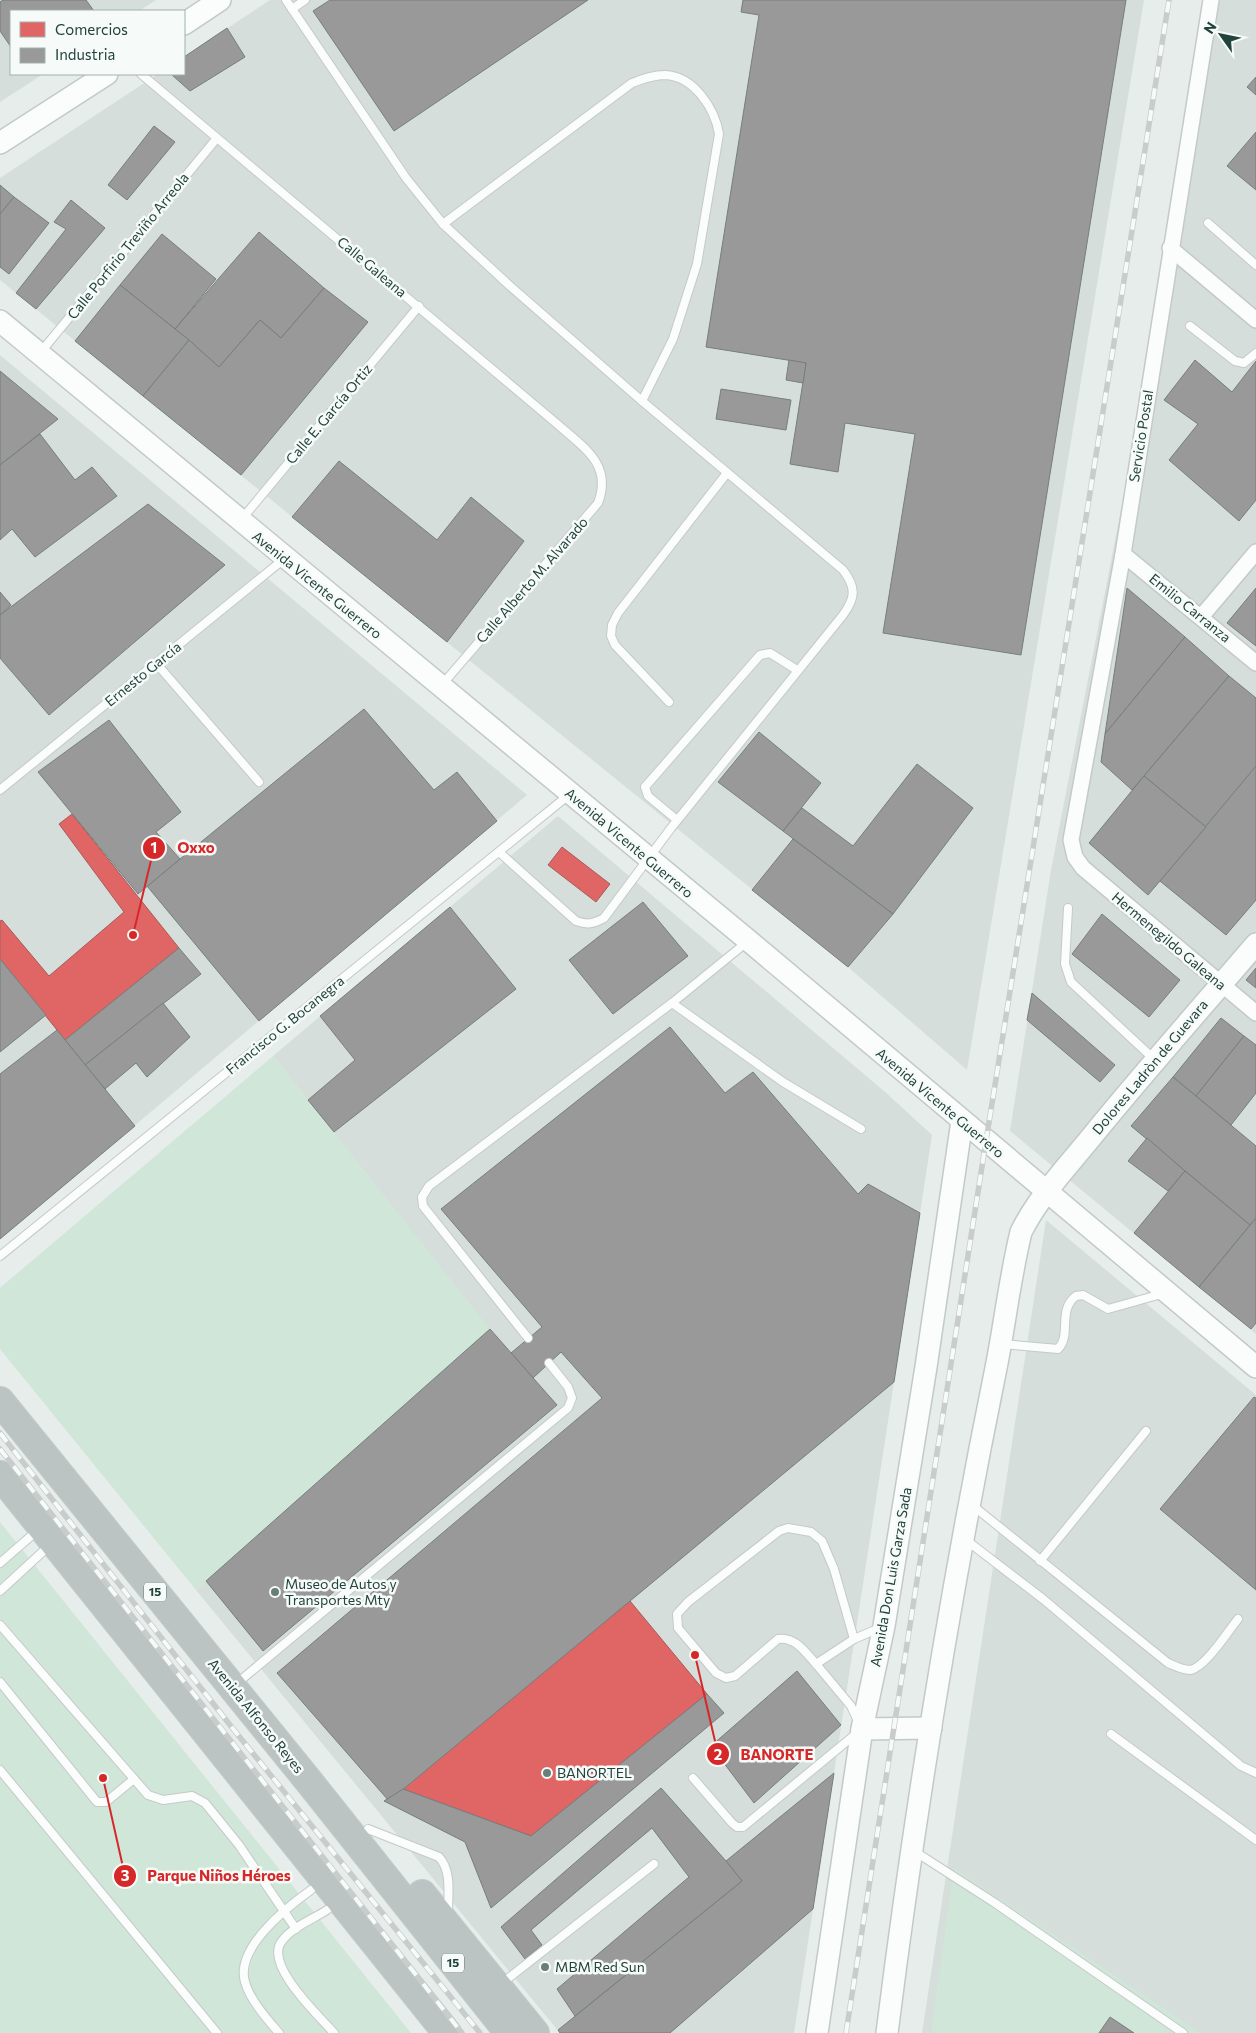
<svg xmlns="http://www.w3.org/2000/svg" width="1256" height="2033" font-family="Commissioner,sans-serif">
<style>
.built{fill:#d5deda}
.green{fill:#d0e6d8}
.shops{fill:#e06666;stroke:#a75b59}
.industry{fill:#999;stroke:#757f7d}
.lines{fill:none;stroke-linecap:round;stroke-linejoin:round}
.lane-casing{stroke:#c4cac8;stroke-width:10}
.street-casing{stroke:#c4cac8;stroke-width:18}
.secondary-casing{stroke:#c2cac8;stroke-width:24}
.highway-casing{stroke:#c2ccc9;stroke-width:30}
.lane{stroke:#fbfcfc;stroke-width:8}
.street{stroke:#fbfcfc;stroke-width:15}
.secondary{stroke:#fbfcfc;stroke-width:21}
.highway{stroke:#bcc4c3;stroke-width:28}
.rail-casing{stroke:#c8cdcb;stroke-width:5.5}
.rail{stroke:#f6fbf9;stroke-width:4;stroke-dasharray:11;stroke-linecap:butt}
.poi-dot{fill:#677e79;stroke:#f6fbf9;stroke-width:2}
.labels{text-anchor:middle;stroke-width:5;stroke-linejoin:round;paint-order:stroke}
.shield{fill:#f6fbf9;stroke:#627a75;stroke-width:1}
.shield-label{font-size:12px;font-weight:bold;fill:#22423c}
.street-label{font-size:14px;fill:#22423c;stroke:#f6fbf9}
.poi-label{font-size:14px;fill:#22423c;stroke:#f6fbf9;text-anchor:start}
.leader{fill:none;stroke:#d62828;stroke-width:2}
.callout-dot{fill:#d62828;stroke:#f6fbf9;stroke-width:2}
.mark-label{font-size:15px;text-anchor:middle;font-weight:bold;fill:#fff}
.callout-label{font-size:15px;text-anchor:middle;font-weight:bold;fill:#d62828;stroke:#f6fbf9;stroke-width:5;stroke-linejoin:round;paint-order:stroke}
</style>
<rect width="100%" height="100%" fill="#e7edea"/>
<g class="built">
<path d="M0 0H156L139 11H11V74H43L0 102Z"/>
<path d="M270 0H1144L967 1070 848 967 0 280V178L158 74H184V57Z"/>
<path d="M1220 0H1256V1334L1010 1131 1051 870Z"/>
<path d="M0 355 527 795 0 1239Z"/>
<path d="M558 816 884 1091 932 1135 794 2033H560L196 1590 489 1329 273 1056Z"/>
<path d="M1046 1220 1256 1395V2033H922Z"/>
</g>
<g class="green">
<path d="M273 1056 490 1329 196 1590 0 1349V1288Z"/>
<path d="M0 1522 411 2033H0Z"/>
<path d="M954 1868 1201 2033H931Z"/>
</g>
<g class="shops">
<path d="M72 814 179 948 65 1040 0 959V921L2 920 49 976 124 912 59 824Z"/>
<path d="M562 847 610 884 596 902 548 865Z"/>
<path d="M630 1601 707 1694 531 1836 403 1789Z"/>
</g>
<g class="industry">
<path d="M3 0H86L94 11H11V47L0 31V2Z"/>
<path d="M330 0H588L394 131 313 11Z"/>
<path d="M743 0H1126L1021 655 883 633 915 434 845 423 838 472 790 464 806 363 706 347 759 15 741 12Z"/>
<path d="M227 28 245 57 190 91 171 74H184V57Z"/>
<path d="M1256 77V95L1247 87Z"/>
<path d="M154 126 175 142 127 200 108 185Z"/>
<path d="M1256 132V190L1227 166Z"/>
<path d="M0 185 14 197 0 215Z"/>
<path d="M14 197 49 223 9 274 0 267V214Z"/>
<path d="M71 200 105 228 36 309 16 293 66 229 54 222Z"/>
<path d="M259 232 324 288 281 338 260 320 219 367 175 329Z"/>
<path d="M162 234 216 279 175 329 120 285Z"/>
<path d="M120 285 189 340 143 396 75 341Z"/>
<path d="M324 288 368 322 241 475 143 396 189 340 219 367 260 320 281 338Z"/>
<path d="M789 360 806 363 803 383 786 380Z"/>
<path d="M1195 360 1232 392 1256 361V500L1239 521 1169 460 1198 424 1164 400Z"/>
<path d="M0 371 58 419 0 465Z"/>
<path d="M721 389 791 400 786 430 716 419Z"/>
<path d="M40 434 75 480 92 467 117 496 35 557 12 529 0 540V465Z"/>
<path d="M339 461 437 540 471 497 524 541 447 642 292 517Z"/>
<path d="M148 504 225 565 49 715 0 658V615Z"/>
<path d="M1127 588 1185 637 1105 734Z"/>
<path d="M1256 588V646L1227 623Z"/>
<path d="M0 592 11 605 0 615Z"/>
<path d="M1185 637 1229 676 1132 790 1101 762 1105 734Z"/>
<path d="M1229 676 1256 698V767L1206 827 1144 776Z"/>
<path d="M364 709 434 790 457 772 497 821 259 1021 147 886Z"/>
<path d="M109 720 181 812 156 832 180 859 138 894 38 772Z"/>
<path d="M759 732 821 783 783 831 718 782Z"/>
<path d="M917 764 973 808 893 914 783 831 802 808 853 846Z"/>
<path d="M1256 766V900L1226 935 1160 881Z"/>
<path d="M1144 776 1206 827 1148 895 1089 843Z"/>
<path d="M793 839 893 914 848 967 752 890Z"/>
<path d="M643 902 688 956 613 1014 569 960Z"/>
<path d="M450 907 516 989 334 1132 308 1100 355 1060 320 1016Z"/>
<path d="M1102 914 1180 980 1149 1017 1072 954Z"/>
<path d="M179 948 201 974 85 1065 65 1040Z"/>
<path d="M0 959 46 1015 0 1052Z"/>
<path d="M1256 968V988L1246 980Z"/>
<path d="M1032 993 1115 1065 1100 1082 1027 1020Z"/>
<path d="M163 1003 190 1037 147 1077 136 1063 105 1089 85 1065Z"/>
<path d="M1221 1018 1244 1036 1196 1096 1173 1077Z"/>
<path d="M670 1027 725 1093 753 1072 858 1194 868 1184 920 1213 894 1382 389 1801 277 1673 602 1398 561 1352 533 1378 511 1353 542 1327 441 1209Z"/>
<path d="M57 1030 135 1126 0 1239V1074Z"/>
<path d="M1244 1036 1256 1045V1093L1231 1125 1196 1096Z"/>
<path d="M1173 1077 1256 1146V1218L1250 1225 1131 1126Z"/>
<path d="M1147 1138 1185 1171 1168 1191 1128 1161Z"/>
<path d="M1185 1171 1250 1225 1199 1287 1134 1233Z"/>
<path d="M1256 1218V1323L1251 1329 1199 1287Z"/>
<path d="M490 1329 557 1405 263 1651 206 1581Z"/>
<path d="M1254 1397 1256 1398V1590L1160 1509Z"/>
<path d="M797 1671 841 1725 754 1803 711 1746Z"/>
<path d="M707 1694 724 1713 491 1908 465 1842 384 1801 403 1789 531 1836Z"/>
<path d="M834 1773 813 1909 670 2033H560L558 2030 742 1881 726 1861Z"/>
<path d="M661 1788 726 1861 742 1881 575 2016 557 1989 689 1877 652 1828 531 1930 542 1945 525 1959 501 1927Z"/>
<path d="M1110 2017 1134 2033H1099Z"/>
</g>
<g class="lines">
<g class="lane-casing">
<g id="lane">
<path d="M286 0 406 178 443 224 510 286 642 401 843 570C856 587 856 597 843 615L671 828 604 918C593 924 588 925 576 921L499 852"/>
<path d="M292 9 305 0"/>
<path d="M141 74 556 423C583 447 613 464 598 503L441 686"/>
<path d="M1208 223 1256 265"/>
<path d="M443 224 632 83C643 79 653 75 665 75 694 76 715 109 719 134L697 264 673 339 642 401"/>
<path d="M1190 326 1235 361 1244 363 1256 353"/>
<path d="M40 353 217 138"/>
<path d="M241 520 419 306"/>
<path d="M156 663 259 782"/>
<path d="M669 702 615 645 611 636 612 625 618 613 727 473"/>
<path d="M0 790 284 559"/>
<path d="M677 820 648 796 645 787 760 655 770 653 797 670"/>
<path d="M1068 908 1065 964 1071 982 1155 1060"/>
<path d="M672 1003 783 1082 861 1129"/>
<path d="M0 1256 570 794"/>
<path d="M528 1338 423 1206 422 1197 429 1186 672 1003 747 942"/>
<path d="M1003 1344 1058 1349C1072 1336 1057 1310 1076 1296L1083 1295 1108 1309 1165 1293"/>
<path d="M972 1505 1168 1663C1175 1666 1182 1670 1190 1670 1205 1668 1228 1631 1238 1619"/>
<path d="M966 1540 1043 1599 1241 1766 1256 1773"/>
<path d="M1040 1561 1146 1431"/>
<path d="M0 1563 38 1530"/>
<path d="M0 1591 50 1545"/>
<path d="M0 1625 148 1795 163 1800 192 1796 205 1803 239 1845 296 1929"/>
<path d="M816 1664C806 1653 795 1636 778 1639L735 1676 726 1678 716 1673 678 1628 677 1614 688 1602 779 1531 788 1528 811 1532 822 1541 834 1569 854 1639"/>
<path d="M0 1682 97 1802H106L134 1779"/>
<path d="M236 1684 568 1408 572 1398 568 1387 549 1363"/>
<path d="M858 1721 851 1706 816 1664 854 1639 882 1627"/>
<path d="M1111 1734 1256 1840"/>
<path d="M0 1770 217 2033"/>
<path d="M693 1778 732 1823 737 1827H743L857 1733"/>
<path d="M368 1829 439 1857C452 1871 448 1894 448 1913"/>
<path d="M914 1851 995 1903 1183 2033"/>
<path d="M327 1910C313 1919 292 1927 282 1941 263 1964 319 2016 334 2033"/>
<path d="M501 1984 654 1864"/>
<path d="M279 2033C267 2019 250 2000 245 1982 235 1948 287 1907 311 1890"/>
</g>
</g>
<g class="street-casing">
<g id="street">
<path d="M1211 0 1123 554 1071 840 1075 857 1083 868 1256 1013"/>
<path d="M1170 248 1256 320"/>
<path d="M1123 554 1256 663"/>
<path d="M1201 617 1256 552"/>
</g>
</g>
<g class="secondary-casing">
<g id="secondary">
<path d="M184 24 220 0"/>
<path d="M0 143 107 74"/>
<path d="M0 321 749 941 1256 1367"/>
<path d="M862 1729 931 1728"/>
<path d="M817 2033 862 1729 884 1626 926 1367 962 1121"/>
<path d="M887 2033C915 1810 951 1589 996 1368 1005 1323 1010 1277 1021 1232 1039 1196 1068 1166 1093 1135 1146 1070 1202 1007 1256 944"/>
</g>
</g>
<g class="highway-casing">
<g id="highway">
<path d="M0 1401 311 1784 509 2033"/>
<path d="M0 1475 447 2033"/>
<path d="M422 1894 535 2033"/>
</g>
</g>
<use href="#lane" class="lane"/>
<use href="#street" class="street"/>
<use href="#secondary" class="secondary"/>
<use href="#highway" class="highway"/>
<g class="rail-casing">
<g id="rail">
<path d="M0 1433 234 1730 480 2033"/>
<path d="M0 1449 462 2033"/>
<path d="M846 2033 986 1141 1169 0"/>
</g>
</g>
<use href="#rail" class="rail"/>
</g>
<g class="poi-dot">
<circle cx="275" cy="1592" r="5"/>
<circle cx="547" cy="1773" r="5"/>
<circle cx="545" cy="1967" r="5"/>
</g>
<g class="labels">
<g class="shield">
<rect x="144" y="1582.5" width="22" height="19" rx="4"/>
<rect x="442" y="1953.5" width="22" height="19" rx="4"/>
</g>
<g class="shield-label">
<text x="155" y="1596">15</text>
<text x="453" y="1967">15</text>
</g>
<g class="street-label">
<text transform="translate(128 246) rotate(-51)" y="5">Calle Porfirio Treviño Arreola</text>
<text transform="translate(372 267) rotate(40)" y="5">Calle Galeana</text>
<text transform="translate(329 414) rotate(-50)" y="5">Calle E. García Ortiz</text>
<text transform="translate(1141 436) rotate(-81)" y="5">Servicio Postal</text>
<text transform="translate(532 580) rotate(-49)" y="5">Calle Alberto M. Alvarado</text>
<text transform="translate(317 585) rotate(39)" y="5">Avenida Vicente Guerrero</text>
<text transform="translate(1190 608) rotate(39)" y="5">Emilio Carranza</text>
<text transform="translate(143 674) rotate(-39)" y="5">Ernesto García</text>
<text transform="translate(629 843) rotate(40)" y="5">Avenida Vicente Guerrero</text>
<text transform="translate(1169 941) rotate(40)" y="5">Hermenegildo Galeana</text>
<text transform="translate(285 1025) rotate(-39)" y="5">Francisco G. Bocanegra</text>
<text transform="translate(1150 1067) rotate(-50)" y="5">Dolores Ladròn de Guevara</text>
<text transform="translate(940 1103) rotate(40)" y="5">Avenida Vicente Guerrero</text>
<text transform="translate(891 1577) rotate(-80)" y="5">Avenida Don Luis Garza Sada</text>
<text transform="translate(256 1716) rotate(51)" y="5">Avenida Alfonso Reyes</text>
</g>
<g class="poi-label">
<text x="285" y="1589">Museo de Autos y<tspan x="285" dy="16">Transportes Mty</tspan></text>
<text x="557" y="1778">BANORTEL</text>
<text x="555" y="1972">MBM Red Sun</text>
</g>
</g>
<path class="leader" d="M133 935L154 848M695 1655L718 1754M103 1778L125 1876"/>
<g class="callout-dot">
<circle cx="133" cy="935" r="5"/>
<circle cx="695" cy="1655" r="5"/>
<circle cx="103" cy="1778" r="5"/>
<circle cx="154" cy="848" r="12"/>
<circle cx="718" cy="1754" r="12"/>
<circle cx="125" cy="1876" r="12"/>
</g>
<g class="mark-label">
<text x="154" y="853">1</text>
<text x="718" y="1760">2</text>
<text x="125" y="1881">3</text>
</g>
<g class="callout-label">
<text x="196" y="853">Oxxo</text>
<text x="777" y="1760">BANORTE</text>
<text x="219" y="1881">Parque Niños Héroes</text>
</g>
<rect x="10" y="10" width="175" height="65" fill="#f6fbf9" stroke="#a1b1ad"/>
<rect x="20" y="22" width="25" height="15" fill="#e06666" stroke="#a1b1ad"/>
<text x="55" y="35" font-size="15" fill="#22423c">Comercios</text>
<rect x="20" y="48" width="25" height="15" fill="#999999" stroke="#a1b1ad"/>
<text x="55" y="60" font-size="15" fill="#22423c">Industria</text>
<g transform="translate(1221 35) rotate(303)" stroke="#f6fbf9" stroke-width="4" paint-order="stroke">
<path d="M0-4L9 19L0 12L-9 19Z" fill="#22423c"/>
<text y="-8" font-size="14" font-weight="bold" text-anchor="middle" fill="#22423c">N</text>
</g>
</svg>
